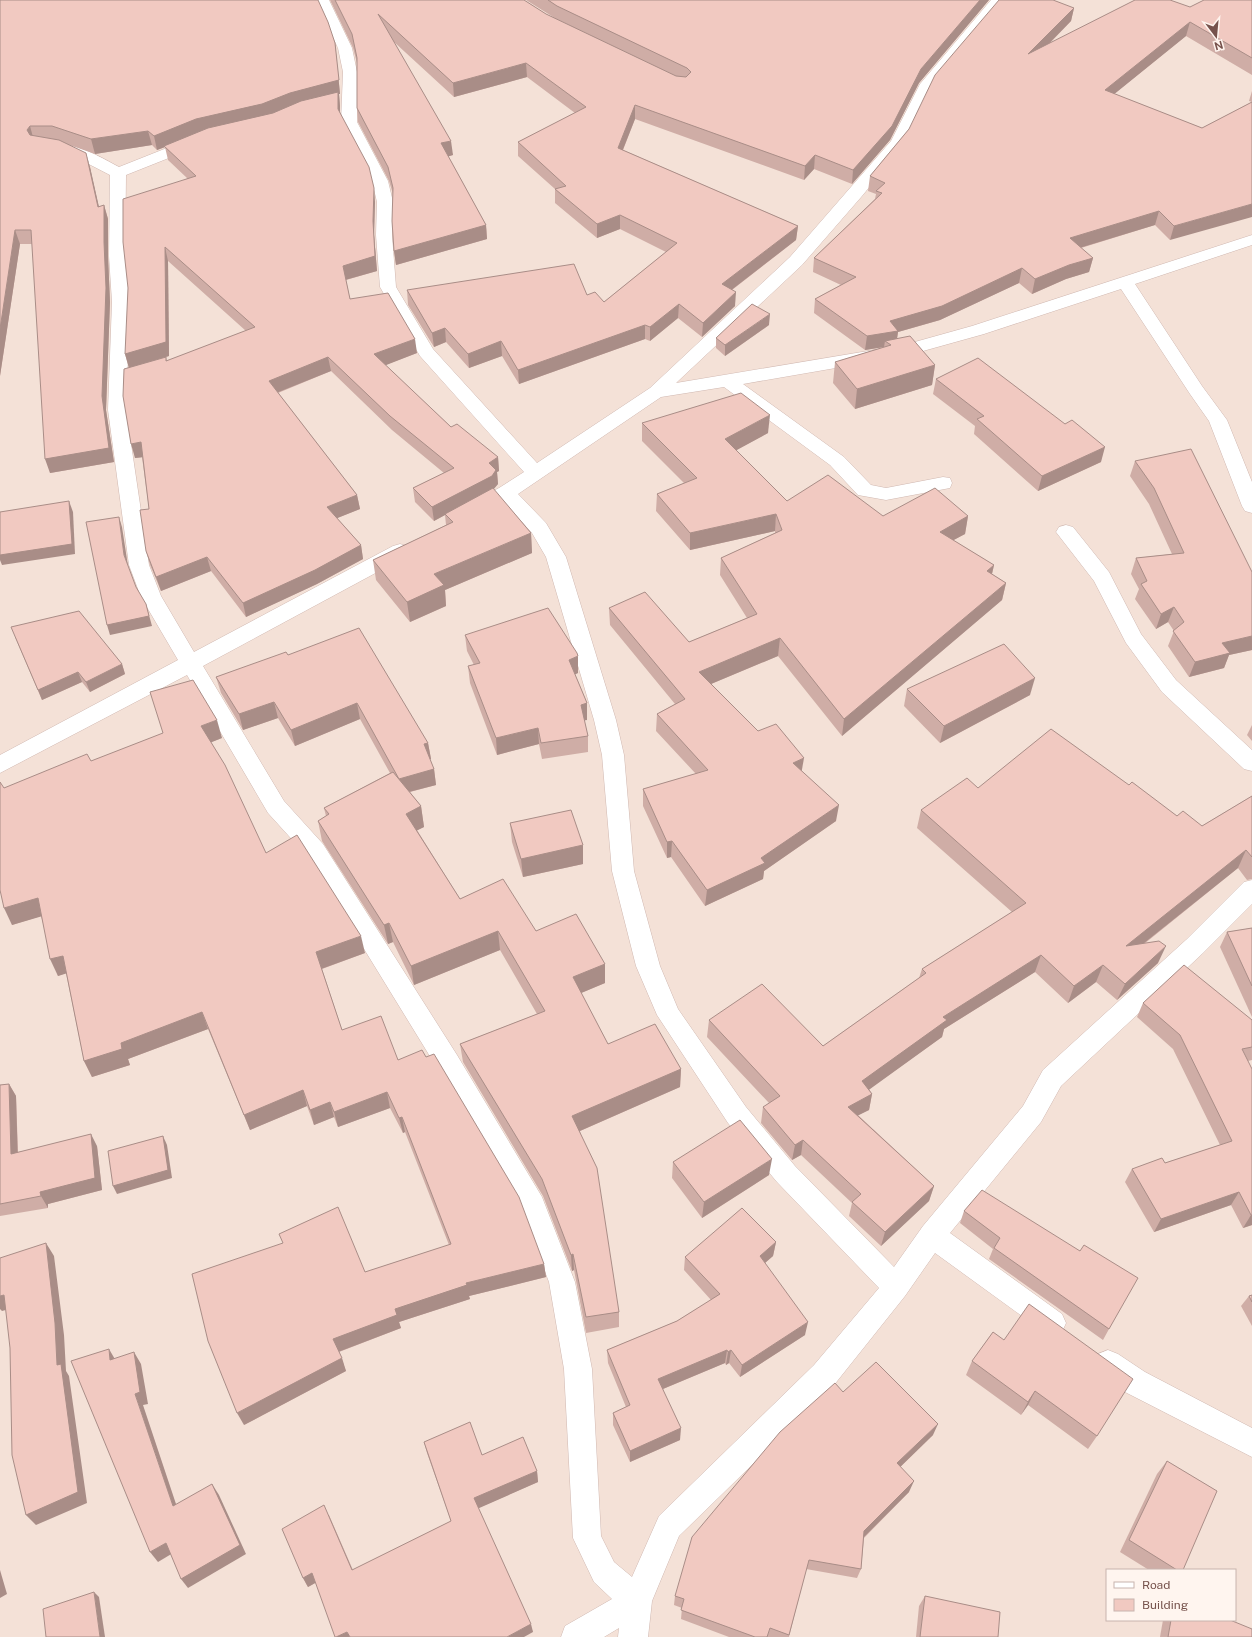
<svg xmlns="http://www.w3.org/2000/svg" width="1252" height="1637" font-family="'Public Sans',sans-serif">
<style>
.residential{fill:#f4e1d7;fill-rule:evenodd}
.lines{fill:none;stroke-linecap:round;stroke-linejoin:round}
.street-casing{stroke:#d0b8b1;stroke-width:1}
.street{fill:#fff;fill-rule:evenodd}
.wall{fill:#cfada6;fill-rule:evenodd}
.shaded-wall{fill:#a98d87}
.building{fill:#f1c9c1;stroke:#a98d87}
</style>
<rect width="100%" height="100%" fill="#fcf0e9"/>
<path class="residential" d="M0 0H1252V1637H0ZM1107 1570H1235V1620H1107Z"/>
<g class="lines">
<g class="street-casing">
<g id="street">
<path d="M315 0H329L352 48 357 72V122L388 181 393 202 392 235 396 287 433 349 537 463 650 388 790 257 891 141 920 84 991 0H1006L932 88 906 142 862 196 802 265 676 383 904 345 972 326 1252 235V245L1135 284 1202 386 1227 420 1252 482V513L1245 511 1242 506 1209 421 1190 394 1121 289 984 334 905 356 743 384 844 457 871 485 886 488 943 477 950 478 952 483 950 488 886 500 858 495 830 465 724 387 661 397 518 494 546 523 566 557 616 720 624 755 634 871 660 966 678 1009 746 1107 795 1166 894 1267 923 1226 1023 1106 1043 1070 1187 939 1244 882 1252 880V904L1203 953 1061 1086 1041 1122 950 1233 1062 1314 1066 1323 1062 1332 1053 1336 1044 1332 935 1253 905 1296 834 1385 679 1536 652 1601 648 1637H618L619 1628 604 1637H561L565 1626 612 1599 594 1582 573 1538 564 1369 549 1282 522 1211 439 1071 307 856 268 813 187 675 0 773V755L178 660 141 597 129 565 108 410 112 302 109 256 110 175 77 158 53 151 51 148 53 145C73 140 102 158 119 167L187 140H199L201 143 199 146 126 175 125 256 130 302 126 410 149 565 161 596 194 652 393 546 400 544 407 546 410 551 407 556 203 666 284 801 323 844 457 1055 542 1197 575 1282 592 1369 601 1536 614 1562 632 1577 659 1516 814 1365 879 1288 777 1182 728 1123 657 1015 636 966 612 871 602 755 594 720 546 557 532 533 504 502 474 517 467 515 464 510 467 505 499 488 524 472 420 356 380 287 376 235 377 202 372 181 341 122 343 72 338 48Z"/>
<path d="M1066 525 1073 527 1109 572 1141 634 1176 680 1252 750V771L1244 769 1162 692 1126 643 1094 581 1056 532 1059 527Z"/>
<path d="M1108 1350 1118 1354 1145 1372 1252 1428V1457L1125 1392 1098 1372 1094 1363 1098 1354Z"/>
</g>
</g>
<use href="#street" class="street"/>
</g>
<g class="wall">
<path d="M0 0 335 43 340 94H339L340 106V113L375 202 374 235 377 271 346 280 350 299 417 353 385 365 451 427 498 457 499 471 497 472 498 484 493 489 531 533 532 553 445 590 446 606 410 622 376 580 373 560 446 525 445 515 434 521 415 502 413 488 444 473 392 430 331 371 278 393 357 495 360 509 337 518 361 545 363 559 317 584 246 617 211 571 161 591 150 565 146 551 149 509 142 457 135 458 129 368 125 354 187 178 168 160 165 147 157 150 152 145 95 154 64 143 90 167 99 207 104 205 108 219V256L110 302 106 410 114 462 50 473 32 244H20L0 376ZM168 261 246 331 167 361 166 357 144 363 169 356Z"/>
<path d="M330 0H524L546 14 675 76 558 20 526 0H989L919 83 890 140 852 184 814 169 804 180 635 119 623 150 798 226 796 240 732 290 735 306 702 337 678 318 650 341 645 339 519 384 502 356 469 368 446 342 434 347 408 305 407 290 587 295 604 302 666 252 620 229 597 238 555 203V189L518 156V142L575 113 527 77 454 97 393 41 453 155 448 156 486 225 487 239 396 265 394 251 393 194 389 181 358 122 357 108V63L353 48Z"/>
<path d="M1252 0V75L1186 36 1114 94 1202 128 1252 102 1170 240 1155 225 1081 248 1093 258 1089 272 1066 279 1032 294 1019 283 940 320 898 332 897 339 935 365 932 385 855 409 833 383 835 362 884 347 865 350 814 313 815 299 841 285 813 272 814 258 875 199 876 194 868 191 870 176 909 129 1074 8 1071 21 1050 43 1190 7Z"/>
<path d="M1252 91V102L1249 101Z"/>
<path d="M769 325 725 356 716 348V338Z"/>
<path d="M936 379 1101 462 1038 491 974 434 975 426 933 394Z"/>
<path d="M642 423 768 433 736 450 787 501 883 516H968L965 534 953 540 994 565 992 574 1006 583 1002 600 842 736 778 656 711 684 758 731 802 771 836 821 764 871 763 879 705 906 671 857 667 858 643 806V789L696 774 656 731 657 714 675 704 610 625 609 608 689 642 747 618 720 575 721 558 775 533V531L690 550 656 511 657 494 684 483 642 441Z"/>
<path d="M1135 461 1252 572V650L1229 655 1224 668 1189 677 1168 646 1174 631 1168 622 1156 629 1135 599 1139 589 1131 574 1136 558 1172 554 1149 504 1130 476Z"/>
<path d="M465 635 578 673 575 674 587 703V720H584L588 736V752L542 759 539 744 497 755 470 683 468 666 474 665 467 651Z"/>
<path d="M15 637 122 664 125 674 90 692 82 682 42 700Z"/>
<path d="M288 655 428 743 431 759H430L434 769 436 785 410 792 421 806 424 827 417 830 460 899 536 931 605 964V983L581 993 608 1044 681 1069 680 1087 580 1131 619 1312V1327L586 1333 574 1270 572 1271 543 1196 463 1062 460 1044 537 1014 500 950 414 985 393 942 388 944 322 841 318 821 326 816 324 808 390 773 360 719 295 746 278 718 243 730 221 693 216 677Z"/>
<path d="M907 689 1030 695 940 743 904 706Z"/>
<path d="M1252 725V741L1247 735Z"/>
<path d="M222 738 211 742 266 853 365 953 322 969 342 1030 398 1060 426 1057 544 1264 546 1277 469 1296 470 1299 399 1322 401 1328 339 1352 346 1371 244 1425 365 1272 449 1245 405 1132 403 1133 390 1108 338 1127 334 1117 314 1125 307 1106 250 1130 208 1029 128 1059 130 1065 92 1077 84 1061 66 973 58 976 41 916 12 925 4 788 91 761Z"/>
<path d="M1129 785 1177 816 1202 826 1252 796V879L1247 880 1238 868 1144 944 1158 963 1117 1000 1096 982 1068 1003 1035 972 944 1029 942 1037 869 1089 872 1094 869 1110 858 1115 934 1186 929 1201 881 1246 849 1216 852 1203 801 1155 792 1160 761 1123 763 1107 769 1103 707 1037 709 1020 823 1046 919 978 922 969 1012 912 917 828 921 810 978 788Z"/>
<path d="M510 823 583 845V864L523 877 512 842Z"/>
<path d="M1252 928V1017L1220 947 1227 932Z"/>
<path d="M1143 1003 1252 1020V1060L1248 1061 1252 1225 1243 1228 1231 1205 1154 1232 1125 1182 1132 1169 1165 1163 1220 1145 1173 1049 1137 1017Z"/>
<path d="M9 1084 16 1096 18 1152 97 1146 102 1190 48 1204V1208L0 1216V1085Z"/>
<path d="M673 1162 769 1175 702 1218 672 1178Z"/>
<path d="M964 1211 1080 1251 1109 1329 1103 1340 989 1259 993 1249 960 1223Z"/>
<path d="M776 1242 773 1256 765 1263 805 1335 740 1377 729 1363 726 1365 725 1363 663 1389 680 1440 630 1462 613 1425V1413L626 1407 608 1363 607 1350 677 1321 711 1300 684 1270 685 1257Z"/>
<path d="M1252 1295V1326L1241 1306 1249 1296Z"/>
<path d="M993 1332 1097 1436 1088 1449 1028 1405 1021 1415 966 1375 972 1361Z"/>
<path d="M843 1392 933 1435 900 1467 909 1492 864 1538 861 1569 857 1578 806 1569 789 1637H729L681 1619 682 1608 674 1605 675 1596Z"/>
<path d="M424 1442 482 1455 537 1471 538 1482 478 1508 533 1632 315 1583 308 1587 303 1578 329 1515 353 1570 451 1521 427 1453Z"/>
<path d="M1167 1461 1183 1570H1149L1120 1552 1157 1474Z"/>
<path d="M925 1596 998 1637H916L919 1606Z"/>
<path d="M1163 1620H1230L1252 1637H1160Z"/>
</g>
<g class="shaded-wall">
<path d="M980 0H989L919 83 890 140 852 184 853 170 921 69Z"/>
<path d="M1074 8 1071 21 1025 68 1028 54Z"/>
<path d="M1190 22 1186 36 1102 104 1105 90Z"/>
<path d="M335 43 340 94H339L340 106V123L265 118 164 146 165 147 157 150 154 136Z"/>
<path d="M526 63 527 77 454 97 453 83Z"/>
<path d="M635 105V119L618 162V148Z"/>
<path d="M30 126 34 141 31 144 27 130Z"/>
<path d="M148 131 152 145 95 154 91 139Z"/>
<path d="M451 141 453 155 443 158 441 143Z"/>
<path d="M86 153 90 167 102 221 98 207Z"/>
<path d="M815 155 814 169 804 180 805 166Z"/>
<path d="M374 188 375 202 374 235 377 271 345 280 343 266 373 221Z"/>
<path d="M1252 204V217L1170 240 1174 226Z"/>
<path d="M104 205 108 219V256L110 302 106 410 114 462 50 473 45 459 102 396Z"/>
<path d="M1159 211 1155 225 1066 252 1070 238Z"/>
<path d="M620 215V229L597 238V224Z"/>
<path d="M486 225 487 239 396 265 394 251Z"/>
<path d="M798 226 796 240 721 298 722 284Z"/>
<path d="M15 230 20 244 0 376V329Z"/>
<path d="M165 247 168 261 169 356 129 368 125 354Z"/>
<path d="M1093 258 1089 272 1066 279 1032 294 1035 279 1069 265Z"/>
<path d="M1022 268 1019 283 940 320 898 332 896 345H891L885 341 884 347 865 350 867 336 890 321Z"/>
<path d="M736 292 735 306 702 337 703 323Z"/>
<path d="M679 304 678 318 650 341V327Z"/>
<path d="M770 314 769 325 725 356V345Z"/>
<path d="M645 325V339L519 384 518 370Z"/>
<path d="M445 328 446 342 434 347 432 333Z"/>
<path d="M415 339 417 353 376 369 374 354Z"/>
<path d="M501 341 502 356 469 368 468 354Z"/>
<path d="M328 357 331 371 271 395 269 381Z"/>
<path d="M935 365 932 385 855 409 857 389Z"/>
<path d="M770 415 768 433 724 457 725 439Z"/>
<path d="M141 442 145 457 135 458 131 444Z"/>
<path d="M1105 447 1101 462 1038 491 1042 476Z"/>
<path d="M498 457 499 471 497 472 498 484 493 490 445 514V515L434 521 432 507 489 463Z"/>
<path d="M357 495 360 509 330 521 327 507Z"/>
<path d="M69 501 73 512 75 554 2 565 0 560V555Z"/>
<path d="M776 514 775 531 690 550V533Z"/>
<path d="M968 516 965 534 937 549 940 532Z"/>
<path d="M119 517 122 527 128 566 124 555Z"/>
<path d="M531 533 532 553 445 590 446 606 410 622 407 602 434 574Z"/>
<path d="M361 545 363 559 317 584 246 617 243 603Z"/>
<path d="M207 557 211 571 161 591 156 577Z"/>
<path d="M994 565 990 582 987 571Z"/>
<path d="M1006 583 1002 600 842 736 844 719Z"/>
<path d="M146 604 152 626 110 635 107 625Z"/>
<path d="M1174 607 1168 622 1156 629 1161 614Z"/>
<path d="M1252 636V650L1229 655 1224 668 1189 677 1195 662 1222 643Z"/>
<path d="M780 638 778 656 699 689V672Z"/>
<path d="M578 656V673L569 677V660Z"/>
<path d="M122 664 125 674 90 692 86 682Z"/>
<path d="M78 672 82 682 42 700 38 690Z"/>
<path d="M1035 678 1030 695 940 743 944 726Z"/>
<path d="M274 702 278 718 243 730 239 714Z"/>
<path d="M357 703 360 719 295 746 291 730Z"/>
<path d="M587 703V720L581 721V705Z"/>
<path d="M217 720 222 738 207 744 201 726Z"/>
<path d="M538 728 539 744 497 755 496 738Z"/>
<path d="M428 743 431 759 427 760 424 744Z"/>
<path d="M804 758 801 775 793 763Z"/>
<path d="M434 769 436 785 401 794 399 779Z"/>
<path d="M839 805 836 821 764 871 763 879 705 906 707 890 761 858Z"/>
<path d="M421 806 424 827 410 834 406 814Z"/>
<path d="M672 841 671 857 667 858V842Z"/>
<path d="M583 845V864L523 877 521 859Z"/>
<path d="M1246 850 1238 868 1119 963 1126 946Z"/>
<path d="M38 898 46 915 12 925 4 908Z"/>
<path d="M389 923 393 942 388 944 384 925Z"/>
<path d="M498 931 500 950 414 985 411 966Z"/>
<path d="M361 936 365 953 321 969 316 952Z"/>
<path d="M1166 946 1158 963 1117 1000 1125 984Z"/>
<path d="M1041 955 1035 972 944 1029 942 1037 859 1097 862 1081 943 1017Z"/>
<path d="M63 956 71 972 58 976 50 959Z"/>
<path d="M605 964V983L574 996 573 977Z"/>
<path d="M1103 965 1096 982 1068 1003 1074 986Z"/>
<path d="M202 1012 208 1029 128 1059 130 1065 92 1077 84 1061 121 1043Z"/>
<path d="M681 1069 680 1087 573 1134 572 1116Z"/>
<path d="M9 1084 16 1096 18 1166 11 1154Z"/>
<path d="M303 1090 307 1106 250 1130 244 1115Z"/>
<path d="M387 1092 390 1108 338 1127 334 1112Z"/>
<path d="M872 1094 869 1110 845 1122 848 1107Z"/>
<path d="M330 1102 334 1117 314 1125 310 1110Z"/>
<path d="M402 1117 405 1132 403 1133 399 1118Z"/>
<path d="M91 1134 97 1146 102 1190 48 1204V1208L41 1196 40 1192Z"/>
<path d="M163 1136 167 1145 172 1178 117 1194 113 1186Z"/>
<path d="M803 1140 801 1155 792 1160 795 1145Z"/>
<path d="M772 1159 769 1175 702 1218 704 1202Z"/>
<path d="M934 1186 929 1201 881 1246 885 1232Z"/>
<path d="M1239 1192 1231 1205 1154 1232 1161 1219Z"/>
<path d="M1251 1215H1252V1225L1243 1228Z"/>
<path d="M776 1242 773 1256 758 1269 760 1256Z"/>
<path d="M46 1243 54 1256 64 1335 66 1371 69 1376 87 1503 36 1525 26 1515 57 1365Z"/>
<path d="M573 1254 574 1270 572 1271 571 1255Z"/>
<path d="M544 1264 546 1277 469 1296 470 1299 399 1322 401 1328 338 1352 333 1339 395 1309 466 1283Z"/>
<path d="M4 1295 13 1308 2 1311 0 1309V1296Z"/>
<path d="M808 1322 805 1335 740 1377 742 1365Z"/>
<path d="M109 1349 116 1361 110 1360Z"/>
<path d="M727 1350 725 1363 658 1391V1379Z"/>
<path d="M731 1350 729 1363 726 1365 728 1352Z"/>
<path d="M134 1352 141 1364 148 1404 143 1405 180 1516 173 1506 135 1394Z"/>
<path d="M342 1358 346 1371 244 1425 237 1413Z"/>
<path d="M1035 1391 1028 1405 1021 1415 1028 1402Z"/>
<path d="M938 1424 933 1435 892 1475 897 1463Z"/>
<path d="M681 1428 680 1440 630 1462V1451Z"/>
<path d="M537 1471 538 1482 477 1509 474 1498Z"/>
<path d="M914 1481 909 1492 860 1541 864 1531Z"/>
<path d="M212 1484 219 1495 246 1554 188 1588 181 1579Z"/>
<path d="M166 1543 173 1553 158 1562 150 1552Z"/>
<path d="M0 1570 7 1594 0 1598Z"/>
<path d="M312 1573 317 1582 308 1587 303 1578Z"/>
<path d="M94 1592 99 1597 105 1637H100Z"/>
<path d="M531 1624 533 1632 524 1637H507Z"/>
<path d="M347 1632 350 1637H336Z"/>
</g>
<g class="building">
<path d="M0 0H318L328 22 335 43 339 80 290 93 262 104 196 119 154 136 148 131 91 139 52 126H30L27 130 30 135 59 140 86 153 98 207 104 205V242L106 288 102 396 109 448 45 459 31 230H15L0 329Z"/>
<path d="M335 0H524L546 14 676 76 686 77 691 72 687 68 557 6 548 0H980L921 69 892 126 853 170 815 155 805 166 635 105 618 148 798 226 722 284 736 292 703 323 679 304 650 327 645 325 518 370 501 341 468 354 445 328 432 333 407 290 574 264 587 295 595 292 604 302 677 243 620 215 597 224 555 189 566 186 518 142 586 107 526 63 453 83 378 14 451 141 441 143 486 225 394 251 392 221 393 188 388 167 357 108V58L352 34Z"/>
<path d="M999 0H1053L1074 8 1028 54 1135 0H1170L1190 7 1204 0H1252V58L1190 22 1105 90 1202 128 1252 102V204L1174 226 1159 211 1070 238 1093 258 1069 265 1035 279 1022 268 942 306 890 321 898 331 867 336 815 299 856 277 814 258 882 193 876 191 885 183 870 176 909 129 935 75Z"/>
<path d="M338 92V109L369 167 374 188 373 221 375 256 343 266 350 299 388 293 415 339 374 354 451 427 457 424 498 457 489 463 496 470 492 476 432 507 413 488 454 468 390 416 328 357 269 381 357 495 327 507 361 545 315 570 243 603 207 557 156 577 146 551 140 510 149 509 141 442 131 444 123 396 124 369 166 357V361L255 327 165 247 166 342 125 354 128 288 123 242V199L196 176 164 146 208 128 273 113 301 101Z"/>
<path d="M752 304 770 314 725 345 716 338Z"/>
<path d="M910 336 935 365 857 389 835 362 891 345 885 341Z"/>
<path d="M978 358 1065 424 1072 420 1105 447 1042 476 977 419 984 416 936 379Z"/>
<path d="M741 393 770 415 725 439 787 501 828 475 883 516 935 488 968 516 940 532 994 565 987 571 1006 583 844 719 780 638 699 672 758 731 776 724 804 758 793 763 839 805 761 858 765 863 707 890 672 841 667 842 643 789 708 770 657 714 685 699 609 608 645 592 689 642 757 614 721 558 782 530 776 514 690 533 657 494 697 478 642 423Z"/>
<path d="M1191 449 1252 572V636L1222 643 1230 653 1195 662 1173 631 1184 622 1174 607 1161 614 1141 584 1147 581 1136 558 1184 553 1154 488 1135 461Z"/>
<path d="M493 488 531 533 434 574 444 585 407 602 373 560 453 522 445 514Z"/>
<path d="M69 501 72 544 0 555V512Z"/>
<path d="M119 517 124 555 136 587 146 604 149 616 107 625 86 522Z"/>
<path d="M548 608 577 653 578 656 569 660 587 703 581 705 588 736 541 743 538 728 496 738 468 666 480 663 465 635Z"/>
<path d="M79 611 122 664 86 682 78 672 38 690 11 627Z"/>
<path d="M359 628 428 743 424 744 434 769 399 779 357 703 291 730 274 702 239 714 216 677 286 652 288 655Z"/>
<path d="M1004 644 1035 678 944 726 907 689Z"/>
<path d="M193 680 217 720 201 726 225 765 266 853 297 835 361 936 316 952 342 1030 381 1016 398 1060 422 1050 426 1057 434 1054 519 1197 544 1264 466 1283 467 1285 395 1309 397 1315 333 1339 342 1358 237 1413 208 1341 192 1274 283 1243 279 1234 338 1207 365 1272 451 1244 402 1117 399 1118 387 1092 334 1112 330 1102 310 1110 303 1090 244 1115 202 1012 121 1043 122 1049 84 1061 63 956 50 959 38 898 4 908 0 890V782L4 788 87 754 91 761 163 733 150 692Z"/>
<path d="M1051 729 1129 785 1132 782 1177 816 1183 811 1202 826 1252 796V857L1246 850 1126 946 1159 941 1166 946 1125 984 1103 965 1074 986 1041 955 943 1017 947 1020 862 1081 872 1094 848 1107 934 1186 885 1232 852 1202 861 1194 803 1140 795 1145 763 1107 780 1096 709 1020 762 984 823 1046 926 973 922 969 1026 903 921 810 967 778 978 788Z"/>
<path d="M393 772 421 806 406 814 460 899 503 879 536 931 576 914 605 964 573 977 608 1044 655 1024 681 1069 572 1116 597 1168 619 1312 586 1317 573 1254 571 1255 542 1179 460 1044 545 1011 498 931 411 966 389 923 384 925 318 821 329 814 324 808Z"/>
<path d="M571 810 583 845 521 859 510 823Z"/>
<path d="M1252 928V986L1227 932Z"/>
<path d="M1184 965 1252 1020V1047L1242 1049 1252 1069V1215H1251L1239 1192 1161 1219 1132 1169 1162 1158 1165 1163 1232 1141 1180 1035 1143 1003Z"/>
<path d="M9 1084 11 1154 91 1134 95 1178 40 1192 41 1196 0 1204V1085Z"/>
<path d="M740 1120 772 1159 704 1202 673 1162Z"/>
<path d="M163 1136 168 1170 113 1186 108 1151Z"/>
<path d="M982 1190 1080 1251 1084 1245 1138 1278 1109 1329 994 1248 1000 1238 964 1211Z"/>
<path d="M742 1208 776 1242 760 1256 808 1322 742 1365 731 1350 728 1352 727 1350 658 1379 681 1428 630 1451 613 1413 630 1405 607 1350 677 1321 720 1294 685 1257Z"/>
<path d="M46 1243 55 1323 57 1365 61 1364 78 1492 26 1515 12 1455 10 1348 4 1295 0 1296V1258Z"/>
<path d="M1252 1295V1302L1249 1296Z"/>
<path d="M1029 1304 1133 1379 1097 1436 1035 1391 1028 1402 972 1361 993 1332 1004 1340Z"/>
<path d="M109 1349 110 1360 134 1352 140 1392 135 1394 173 1506 212 1484 240 1545 181 1579 166 1543 150 1552 71 1361Z"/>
<path d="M876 1362 938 1424 897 1463 914 1481 864 1531 861 1569 809 1560 789 1635 770 1628 767 1637H755L681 1610 684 1599 675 1596 692 1537 780 1432 835 1383 843 1392Z"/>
<path d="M470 1422 482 1455 523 1437 537 1471 474 1498 531 1624 507 1637H350L347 1632 336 1637H335L312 1573 303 1578 282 1529 324 1505 352 1570 451 1521 424 1442Z"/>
<path d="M1167 1461 1217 1491 1183 1570H1177L1129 1540Z"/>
<path d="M94 1592 100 1637H46L43 1609Z"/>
<path d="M925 1596 1000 1612 998 1637H920Z"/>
<path d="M1171 1620H1230L1252 1629V1637H1168Z"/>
</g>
<rect x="1106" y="1569" width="130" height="52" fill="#fff5ef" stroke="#c8b4ae"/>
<rect x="1114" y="1582" width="20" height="6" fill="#ffffff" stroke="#c8b4ae"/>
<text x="1142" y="1589" font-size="12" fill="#76524c">Road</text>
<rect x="1114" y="1599" width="20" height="12" fill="#f1c9c1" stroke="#c8b4ae"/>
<text x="1142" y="1609" font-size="12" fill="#76524c">Building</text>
<g transform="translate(1216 36) rotate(164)" stroke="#fff5ef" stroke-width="3" paint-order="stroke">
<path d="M0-3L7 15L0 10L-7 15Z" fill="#76524c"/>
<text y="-6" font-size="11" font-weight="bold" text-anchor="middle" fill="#76524c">N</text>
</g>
</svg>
